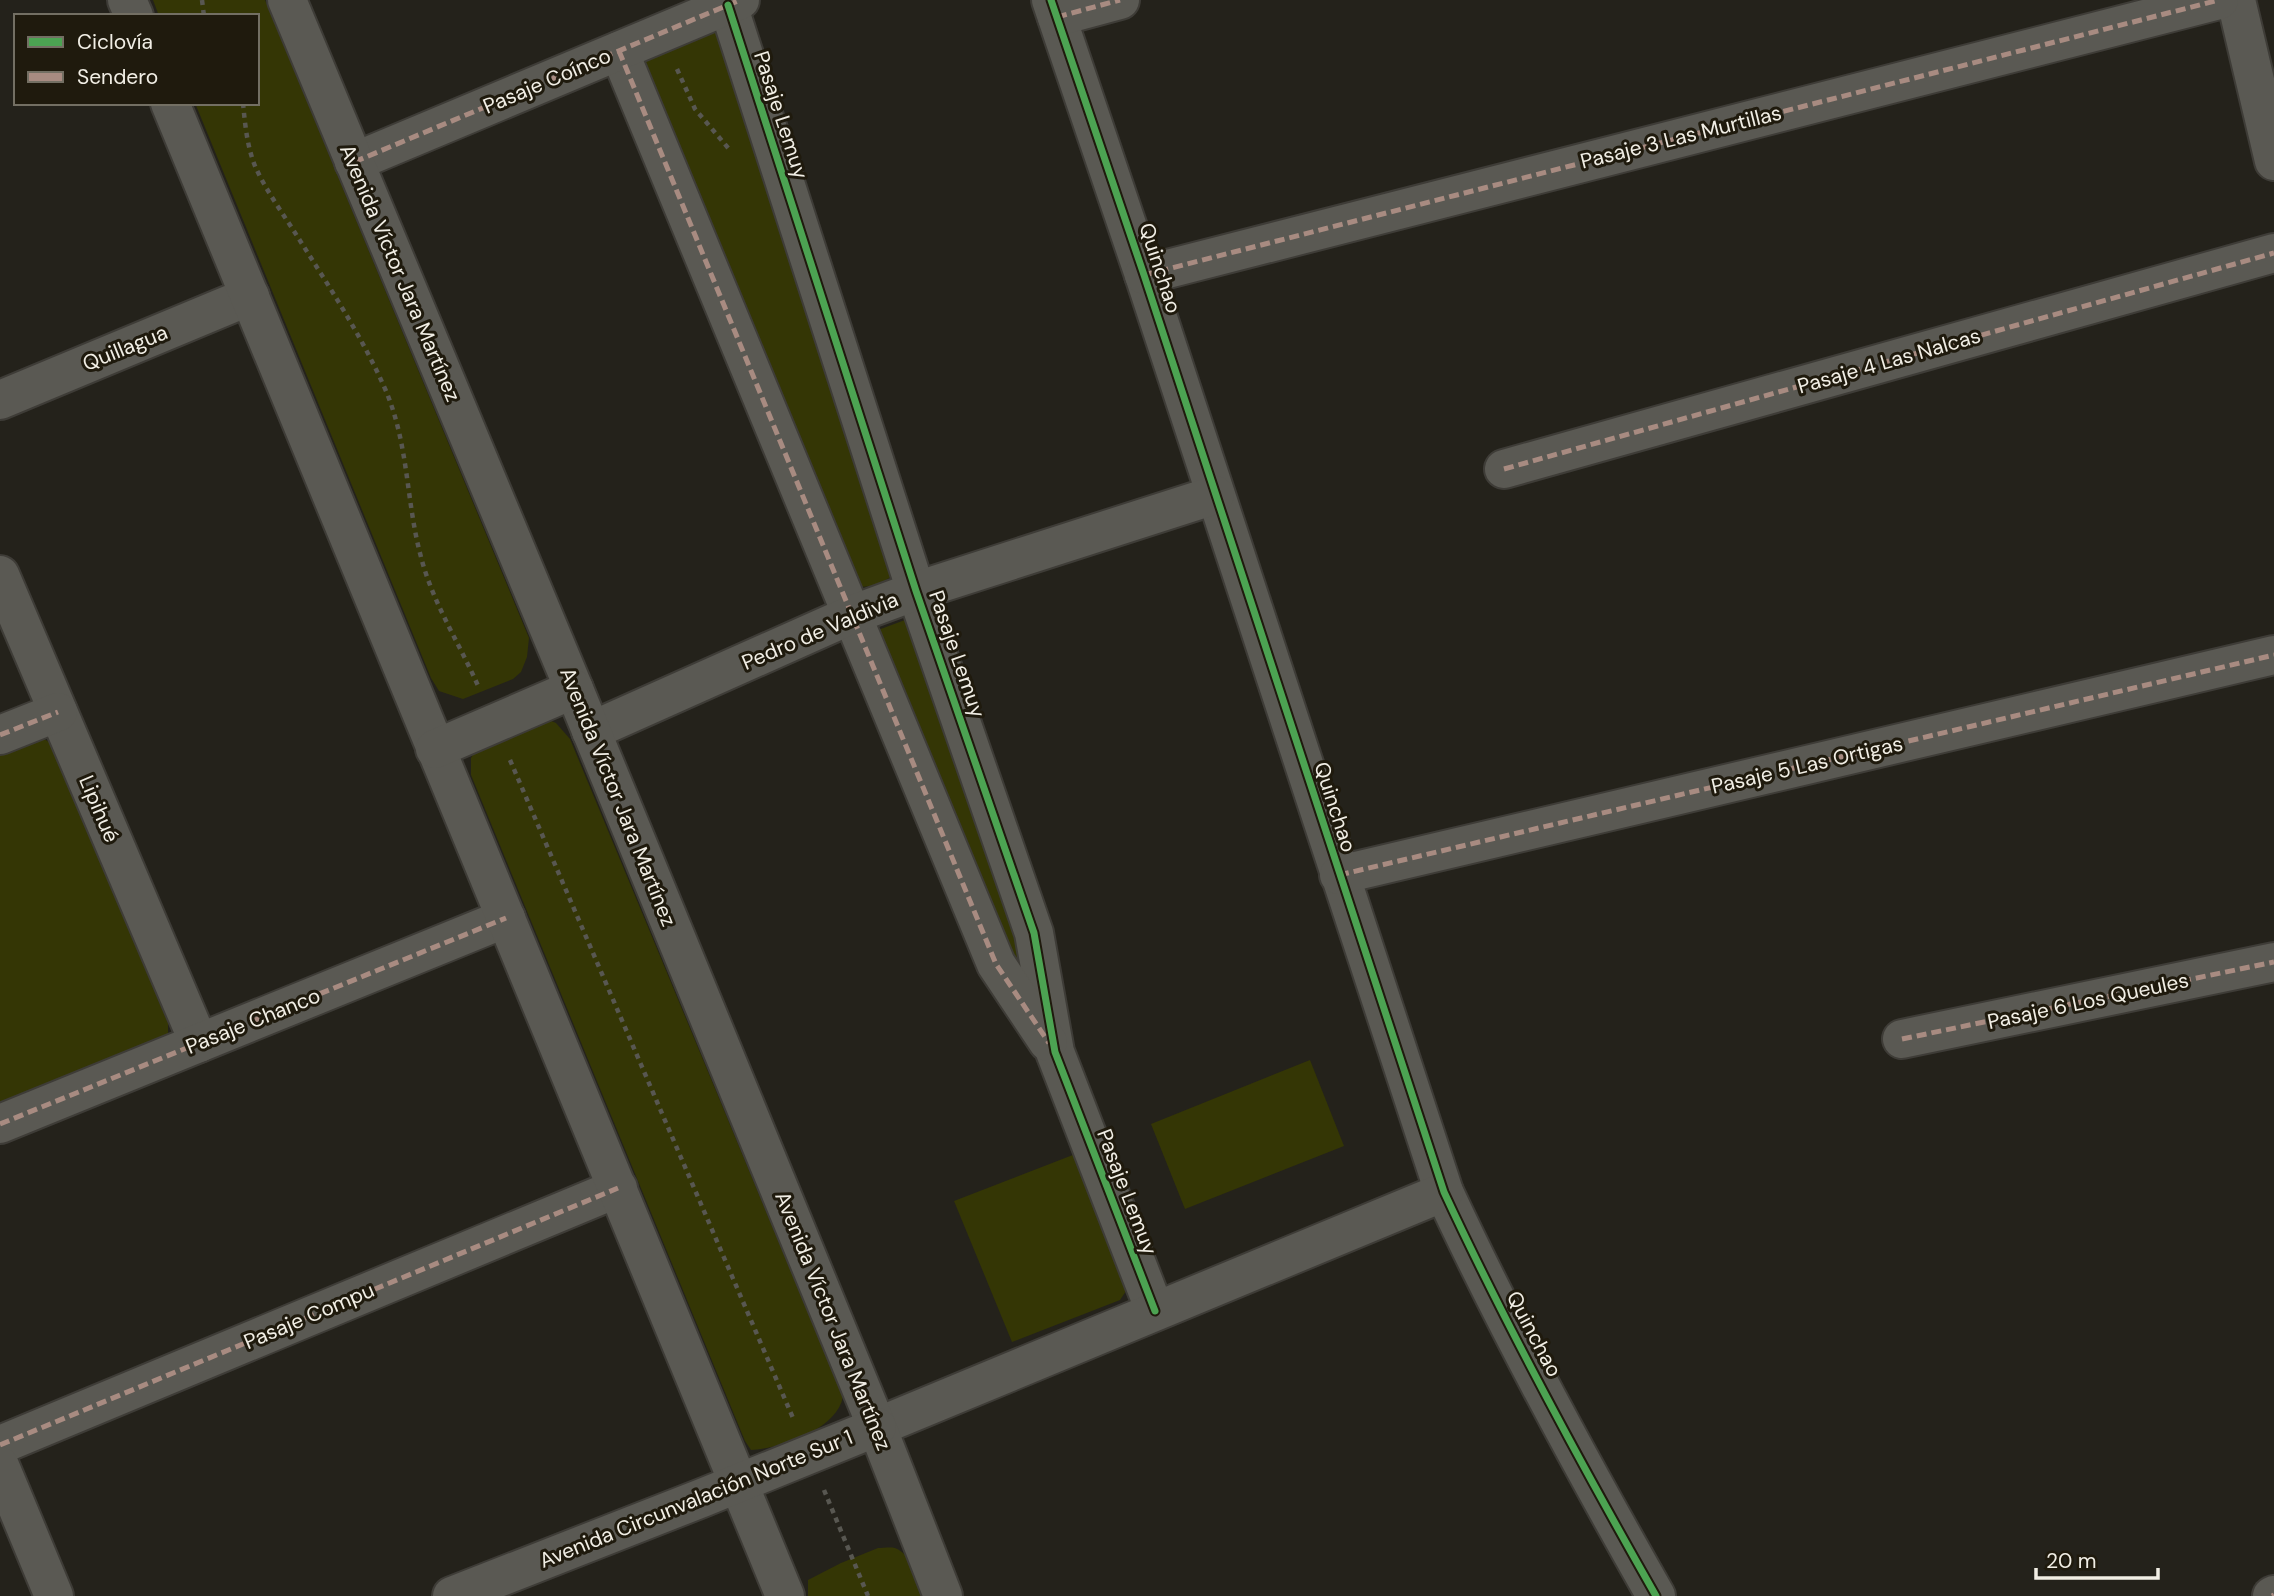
<svg xmlns="http://www.w3.org/2000/svg" width="2274" height="1596" font-family="'DM Sans',sans-serif">
<style>
.green{fill:#343605}
.lines{fill:none;stroke-linecap:round;stroke-linejoin:round}
.street-casing{stroke:#3e3c37;stroke-width:42}
.secondary-casing{stroke:#3e3c37;stroke-width:42}
.path{stroke:#585751;stroke-width:4.5;stroke-dasharray:5 5;stroke-linecap:butt}
.street{stroke:#5a5953;stroke-width:38}
.secondary{stroke:#5a5953;stroke-width:38}
.quiet{stroke:#a88b81;stroke-width:5;stroke-dasharray:10 5;stroke-linecap:butt}
.cycleway-casing{stroke:#1f1a0d;stroke-width:11}
.cycleway{stroke:#4ca352;stroke-width:7}
.labels{text-anchor:middle;stroke-width:6;stroke-linejoin:round;paint-order:stroke}
.street-label{font-size:21px;fill:#f1eee5;stroke:#1f1a0d}
</style>
<rect width="100%" height="100%" fill="#24221b"/>
<g class="green">
<path d="M153 0H265L529 638 527 657 521 672 513 679 463 699 439 691 431 678 195 103H257V16H159Z"/>
<path d="M717 25 895 574C885 582 868 589 856 586L641 67 644 56Z"/>
<path d="M913 617 1021 926 1029 1000 878 630Z"/>
<path d="M544 718 556 723 570 739 843 1397C836 1430 781 1448 751 1450L745 1441 471 775V758L478 746Z"/>
<path d="M42 738 51 743 168 1023V1034L162 1043 0 1109V752Z"/>
<path d="M1310 1060 1344 1146 1185 1209 1151 1124Z"/>
<path d="M1078 1153 1127 1280 1126 1291 1120 1300 1012 1342 954 1201Z"/>
<path d="M878 1548C883 1548 890 1547 895 1548 913 1555 918 1580 924 1596H808V1580L841 1563Z"/>
</g>
<g class="lines">
<g class="street-casing">
<g id="street">
<path d="M1051 0 1144 275 1444 1192C1508 1330 1581 1464 1656 1596"/>
<path d="M2236 0 2274 161"/>
<path d="M728 5 916 591 1034 933 1055 1052 1155 1311"/>
<path d="M1057 17 1120 0"/>
<path d="M619 51 996 964 1048 1042"/>
<path d="M354 162 740 0"/>
<path d="M1144 275 2219 0"/>
<path d="M0 400 250 296"/>
<path d="M1504 469 2274 253"/>
<path d="M0 575 199 1043"/>
<path d="M591 731 851 615 916 591 1215 495"/>
<path d="M0 735 58 712"/>
<path d="M1339 875 2274 655"/>
<path d="M1902 1039 2274 962"/>
<path d="M0 1124 506 918"/>
<path d="M877 1427 1444 1192"/>
<path d="M0 1445 618 1188"/>
<path d="M0 1466 54 1596"/>
<path d="M2272 1596 2274 1595"/>
</g>
</g>
<g class="secondary-casing">
<g id="secondary">
<path d="M127 0 134 16"/>
<path d="M287 0 574 689 877 1427 943 1596"/>
<path d="M170 103 785 1596"/>
<path d="M435 749 574 689"/>
<path d="M452 1596 702 1498 877 1427"/>
</g>
</g>
<g class="path">
<path d="M202 0 204 16"/>
<path d="M677 69 695 109 729 149"/>
<path d="M243 103C245 124 247 146 255 166 266 191 284 215 299 239 330 288 363 338 386 391 409 446 406 502 421 557 433 604 460 644 479 688"/>
<path d="M510 760 793 1418"/>
<path d="M824 1490 868 1596"/>
</g>
<use href="#street" class="street"/>
<use href="#secondary" class="secondary"/>
<g class="quiet">
<path d="M1057 17 1120 0"/>
<path d="M619 51 996 964 1049 1043"/>
<path d="M354 162 740 0"/>
<path d="M1144 275 2219 0"/>
<path d="M1504 469 2274 253"/>
<path d="M0 735 58 712"/>
<path d="M1339 875 2274 655"/>
<path d="M1902 1039 2274 962"/>
<path d="M0 1124 506 918"/>
<path d="M0 1445 618 1188"/>
<path d="M2272 1596 2274 1595"/>
</g>
<g class="cycleway-casing">
<g id="cycleway">
<path d="M1051 0 1144 275 1444 1192C1508 1330 1581 1464 1656 1596"/>
<path d="M728 5 916 591 1034 933 1055 1052 1155 1311"/>
</g>
</g>
<use href="#cycleway" class="cycleway"/>
</g>
<g class="labels">
<g class="street-label">
<text transform="translate(547 81) rotate(-23)" y="7">Pasaje Coínco</text>
<text transform="translate(781 115) rotate(72)" y="7">Pasaje Lemuy</text>
<text transform="translate(1681 137) rotate(-14)" y="7">Pasaje 3 Las Murtillas</text>
<text transform="translate(1160 268) rotate(72)" y="7">Quinchao</text>
<text transform="translate(400 273) rotate(67)" y="7">Avenida Víctor Jara Martínez</text>
<text transform="translate(125 348) rotate(-22)" y="7">Quillagua</text>
<text transform="translate(1889 361) rotate(-16)" y="7">Pasaje 4 Las Nalcas</text>
<text transform="translate(820 631) rotate(-23)" y="7">Pedro de Valdivia</text>
<text transform="translate(957 654) rotate(71)" y="7">Pasaje Lemuy</text>
<text transform="translate(1807 765) rotate(-13)" y="7">Pasaje 5 Las Ortigas</text>
<text transform="translate(618 797) rotate(68)" y="7">Avenida Víctor Jara Martínez</text>
<text transform="translate(1335 807) rotate(72)" y="7">Quinchao</text>
<text transform="translate(99 809) rotate(67)" y="7">Lipihué</text>
<text transform="translate(2088 1001) rotate(-12)" y="7">Pasaje 6 Los Queules</text>
<text transform="translate(253 1021) rotate(-22)" y="7">Pasaje Chanco</text>
<text transform="translate(1127 1192) rotate(69)" y="7">Pasaje Lemuy</text>
<text transform="translate(309 1316) rotate(-23)" y="7">Pasaje Compu</text>
<text transform="translate(833 1321) rotate(68)" y="7">Avenida Víctor Jara Martínez</text>
<text transform="translate(1534 1334) rotate(62)" y="7">Quinchao</text>
<text transform="translate(696 1499) rotate(-22)" y="7">Avenida Circunvalación Norte Sur 1</text>
</g>
</g>
<rect x="14" y="14" width="245" height="91" fill="#1f1a0d" stroke="#736f63" stroke-width="2"/>
<rect x="28" y="37" width="35" height="10" fill="#4ca352" stroke="#736f63" stroke-width="2"/>
<text x="77" y="49" font-size="21" fill="#f1eee5">Ciclovía</text>
<rect x="28" y="72" width="35" height="10" fill="#a88b81" stroke="#736f63" stroke-width="2"/>
<text x="77" y="84" font-size="21" fill="#f1eee5">Sendero</text>
<path d="M2036 1568v10h122v-10" fill="none" stroke="#f1eee5" stroke-width="3.5"/>
<text x="2046" y="1568" font-size="21" fill="#f1eee5" stroke="#1f1a0d" stroke-width="5" paint-order="stroke">20 m</text>
</svg>
